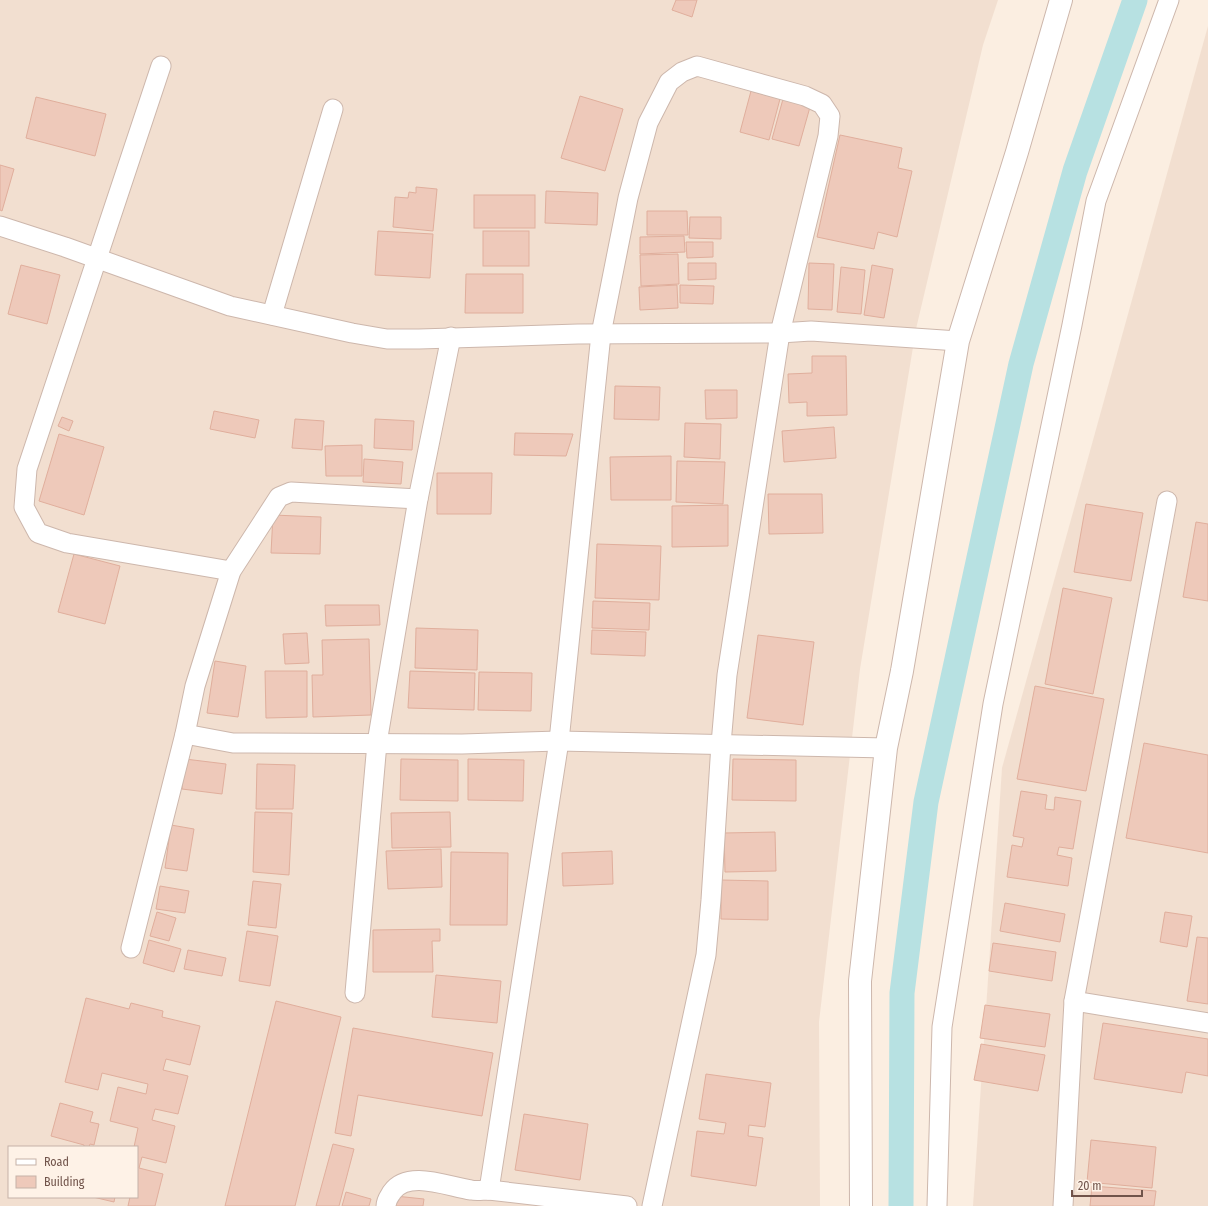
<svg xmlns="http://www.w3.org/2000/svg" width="1208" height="1206" font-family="'Fira Sans Condensed',sans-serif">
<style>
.residential{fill:#f2dfd0;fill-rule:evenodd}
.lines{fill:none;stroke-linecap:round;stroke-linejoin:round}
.canal{stroke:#b7e1e2;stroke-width:25}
.building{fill:#eec9ba;stroke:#e0ae9c}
.minor-casing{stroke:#cdb7ac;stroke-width:21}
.tertiary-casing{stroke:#cdb7ac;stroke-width:24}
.minor{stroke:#fff;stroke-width:19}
.tertiary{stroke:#fff;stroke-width:22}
</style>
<rect width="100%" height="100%" fill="#fbeee1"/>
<g class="residential">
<path d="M0 0H998L983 45 916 329 860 669 819 1022 820 1206H0ZM9 1147H137V1197H9Z"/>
<path d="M1208 26V1206H973L1002 768Z"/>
</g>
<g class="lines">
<path class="canal" d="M901 1206 902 993 926 802 1021 364 1075 171 1135 0"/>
</g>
<g class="building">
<path d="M676 0H697L692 17 672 10Z"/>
<path d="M751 91 780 99 769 140 740 132Z"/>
<path d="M580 96 623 109 605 171 561 158Z"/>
<path d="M36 97 106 114 95 156 26 138Z"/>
<path d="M783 99 810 107 799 146 772 139Z"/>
<path d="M840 135 902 148 898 168 912 171 897 237 878 232 874 249 817 237Z"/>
<path d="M0 165 14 169 2 211 0 210Z"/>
<path d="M416 187 437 189 433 231 393 227 395 197 408 198 409 192 416 193Z"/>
<path d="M546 191 598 193 597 225 545 223Z"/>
<rect x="474" y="195" width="61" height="33"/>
<path d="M647 211H687L688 235H647Z"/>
<path d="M690 217H721V239L689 238Z"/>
<path d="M378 231 433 234 430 278 375 275Z"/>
<rect x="483" y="231" width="46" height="35"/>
<path d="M684 236 685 252 640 254V237Z"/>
<path d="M686 242H713V257L687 258Z"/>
<path d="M678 254 679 284 641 286 640 255Z"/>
<path d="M688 263H716V279L688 280Z"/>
<path d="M809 263 834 264 832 310 808 309Z"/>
<path d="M21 265 60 275 47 324 8 314Z"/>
<path d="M872 265 893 269 884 318 864 315Z"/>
<path d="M841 267 865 270 861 314 837 312Z"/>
<path d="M466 274H523V313H465Z"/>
<path d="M677 285 678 308 640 310 639 287Z"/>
<path d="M680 285 714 286 713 304 680 303Z"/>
<path d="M812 356H846L847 415 807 416V402L789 403 788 374 812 373Z"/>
<path d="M615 386 660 387 659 420 614 419Z"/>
<path d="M705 390H737V418L706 419Z"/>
<path d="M214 411 259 420 255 438 210 429Z"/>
<path d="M62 417 73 421 69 431 58 426Z"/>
<path d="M295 419 324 421 322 450 292 448Z"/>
<path d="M375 419 414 421 412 450 374 448Z"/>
<path d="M685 423 721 424 720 459 684 457Z"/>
<path d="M834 427 836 458 784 462 782 431Z"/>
<path d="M515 433 573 434 566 456 514 455Z"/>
<path d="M59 434 104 447 84 515 39 501Z"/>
<path d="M362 445V476H326L325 446Z"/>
<path d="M671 456V500H611L610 457Z"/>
<path d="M364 459 403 462 401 484 363 482Z"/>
<path d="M677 461 725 462 723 504 676 502Z"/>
<path d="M437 473H492L491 514H437Z"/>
<path d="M768 494H822L823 533 769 534Z"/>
<path d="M1086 504 1143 513 1131 581 1074 572Z"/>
<path d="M728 505V546L672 547V506Z"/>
<path d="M273 515 321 517 320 554 271 553Z"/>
<path d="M1196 522 1208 524V601L1183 597Z"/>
<path d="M597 544 661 546 659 600 595 598Z"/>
<path d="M74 554 120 566 105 624 58 612Z"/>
<path d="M1063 588 1112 598 1093 694 1045 684Z"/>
<path d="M593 601 650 603 649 630 592 628Z"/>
<path d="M325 605H379L380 625 326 626Z"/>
<path d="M416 628 478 630 477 670 415 668Z"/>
<path d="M592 630 646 632 645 656 591 654Z"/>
<path d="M307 633 309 663 285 664 283 634Z"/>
<path d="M758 635 814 642 803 725 747 718Z"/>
<path d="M369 639 371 715 313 717 312 675H323L322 640Z"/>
<path d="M215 661 246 666 238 717 207 713Z"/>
<path d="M265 671H307V717L266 718Z"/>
<path d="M410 671 475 673 474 710 408 708Z"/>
<path d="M479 672 532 673 531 711 478 710Z"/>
<path d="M1035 686 1104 699 1086 791 1017 779Z"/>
<path d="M1144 743 1208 755V853L1126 838Z"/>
<path d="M185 759 226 764 222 794 182 789Z"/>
<path d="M401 759 458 760V801L400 800Z"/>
<path d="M468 759 524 760 523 801 468 800Z"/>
<path d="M733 759 796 760V801L732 800Z"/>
<path d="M257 764 295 765 293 809H256Z"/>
<path d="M1021 791 1047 795 1045 809 1054 810 1055 797 1081 801 1073 849 1059 847 1057 855 1072 858 1068 886 1007 877 1012 845 1022 847 1024 838 1013 836Z"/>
<path d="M255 812 292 813 289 875 253 872Z"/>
<path d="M450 812 451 847 392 848 391 813Z"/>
<path d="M171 825 194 829 187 871 165 868Z"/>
<path d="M775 832 776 871 725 872 724 833Z"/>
<path d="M441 849 442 887 388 889 386 851Z"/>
<path d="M612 851 613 884 563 886 562 853Z"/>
<path d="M451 852 508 853 507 925H450Z"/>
<path d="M721 880 768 881V920L721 919Z"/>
<path d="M253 881 281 884 276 928 248 925Z"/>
<path d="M160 886 189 891 185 913 156 909Z"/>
<path d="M1005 903 1065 914 1060 942 1000 931Z"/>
<path d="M157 912 176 918 169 941 150 936Z"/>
<path d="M1165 912 1192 916 1187 947 1160 942Z"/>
<path d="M440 929V941H432L433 972H373V930Z"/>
<path d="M247 931 278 936 270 986 239 981Z"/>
<path d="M1197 937 1208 938V1004L1187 1001Z"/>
<path d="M149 940 181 949 174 972 143 963Z"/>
<path d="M993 943 1056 952 1052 981 989 971Z"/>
<path d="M188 950 226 958 222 976 184 969Z"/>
<path d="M436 975 501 981 497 1023 432 1017Z"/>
<path d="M86 998 129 1009 131 1003 163 1011 162 1017 200 1026 190 1065 166 1059 163 1070 188 1076 178 1114 155 1109 152 1120 175 1126 166 1163 142 1157 139 1168 163 1174 155 1206H128L130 1197H137V1147H134L138 1128 110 1121 118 1087 146 1094 148 1084 102 1073 98 1090 65 1082Z"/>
<path d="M276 1001 341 1017 295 1206H225Z"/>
<path d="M985 1005 1050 1014 1045 1047 980 1038Z"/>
<path d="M1103 1023 1208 1039V1076L1186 1072 1182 1093 1094 1079Z"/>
<path d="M353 1028 493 1053 482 1116 358 1095 351 1136 335 1133Z"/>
<path d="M981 1044 1045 1055 1038 1091 974 1080Z"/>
<path d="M706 1074 771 1083 765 1127 749 1125 748 1136 763 1138 756 1186 691 1176 697 1131 724 1134 726 1123 699 1119Z"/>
<path d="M60 1103 93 1112 90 1122 99 1124 94 1145 90 1144 89 1147H84V1145L51 1136Z"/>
<path d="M524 1114 588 1124 580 1180 515 1170Z"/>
<path d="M1091 1140 1156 1147 1152 1188 1087 1182Z"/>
<path d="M333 1144 354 1149 339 1206H316Z"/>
<path d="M1092 1186 1156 1191 1154 1206H1090Z"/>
<path d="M346 1192 371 1199 369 1206H342Z"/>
<path d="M395 1196 424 1199 423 1206H394Z"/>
<path d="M93 1197H115L114 1202Z"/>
</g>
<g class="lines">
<g class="minor-casing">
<g id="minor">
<path d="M161 66 27 469 24 507 38 533 67 543 231 571"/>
<path d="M0 226 65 247 230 306 352 333 387 339H419L578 334 780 333 811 331 958 341"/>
<path d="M272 315 333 109"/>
<path d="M185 734 233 743 462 744 559 741 886 748"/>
<path d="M131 948 185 734 195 686 231 571 279 497 291 492 418 499"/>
<path d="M355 993 377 743 418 499 451 337"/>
<path d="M1074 1001 1167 501"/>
<path d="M489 1190 559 741 601 334 628 198 648 123 669 82 682 72 697 66 805 96 822 104 830 116 828 136 780 333 727 675 721 744 711 900 706 955 652 1206"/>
<path d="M386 1206C386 1200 389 1197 392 1192 408 1169 449 1187 471 1190 477 1191 483 1190 489 1190L627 1206"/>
<path d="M937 1206 942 1027 993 704 1072 325 1096 201 1169 0"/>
<path d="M1063 1206 1074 1001 1208 1023"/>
</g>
</g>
<g class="tertiary-casing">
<path id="tertiary" d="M861 1206 860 981 886 748 902 671 958 341 1017 152 1061 0"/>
</g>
<use href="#minor" class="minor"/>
<use href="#tertiary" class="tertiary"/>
</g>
<rect x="8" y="1146" width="130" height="52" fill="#fef2e7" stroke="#c5b2a8"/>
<rect x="16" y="1159" width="20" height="6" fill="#ffffff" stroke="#c5b2a8"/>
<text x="44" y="1166" font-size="12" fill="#70534a">Road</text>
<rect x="16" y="1176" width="20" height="12" fill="#eec9ba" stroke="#c5b2a8"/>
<text x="44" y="1186" font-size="12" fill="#70534a">Building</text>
<path d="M1072 1190v6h70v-6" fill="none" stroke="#70534a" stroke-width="2"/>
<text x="1078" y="1190" font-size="12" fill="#70534a" stroke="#fef2e7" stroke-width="3" paint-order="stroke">20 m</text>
</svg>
